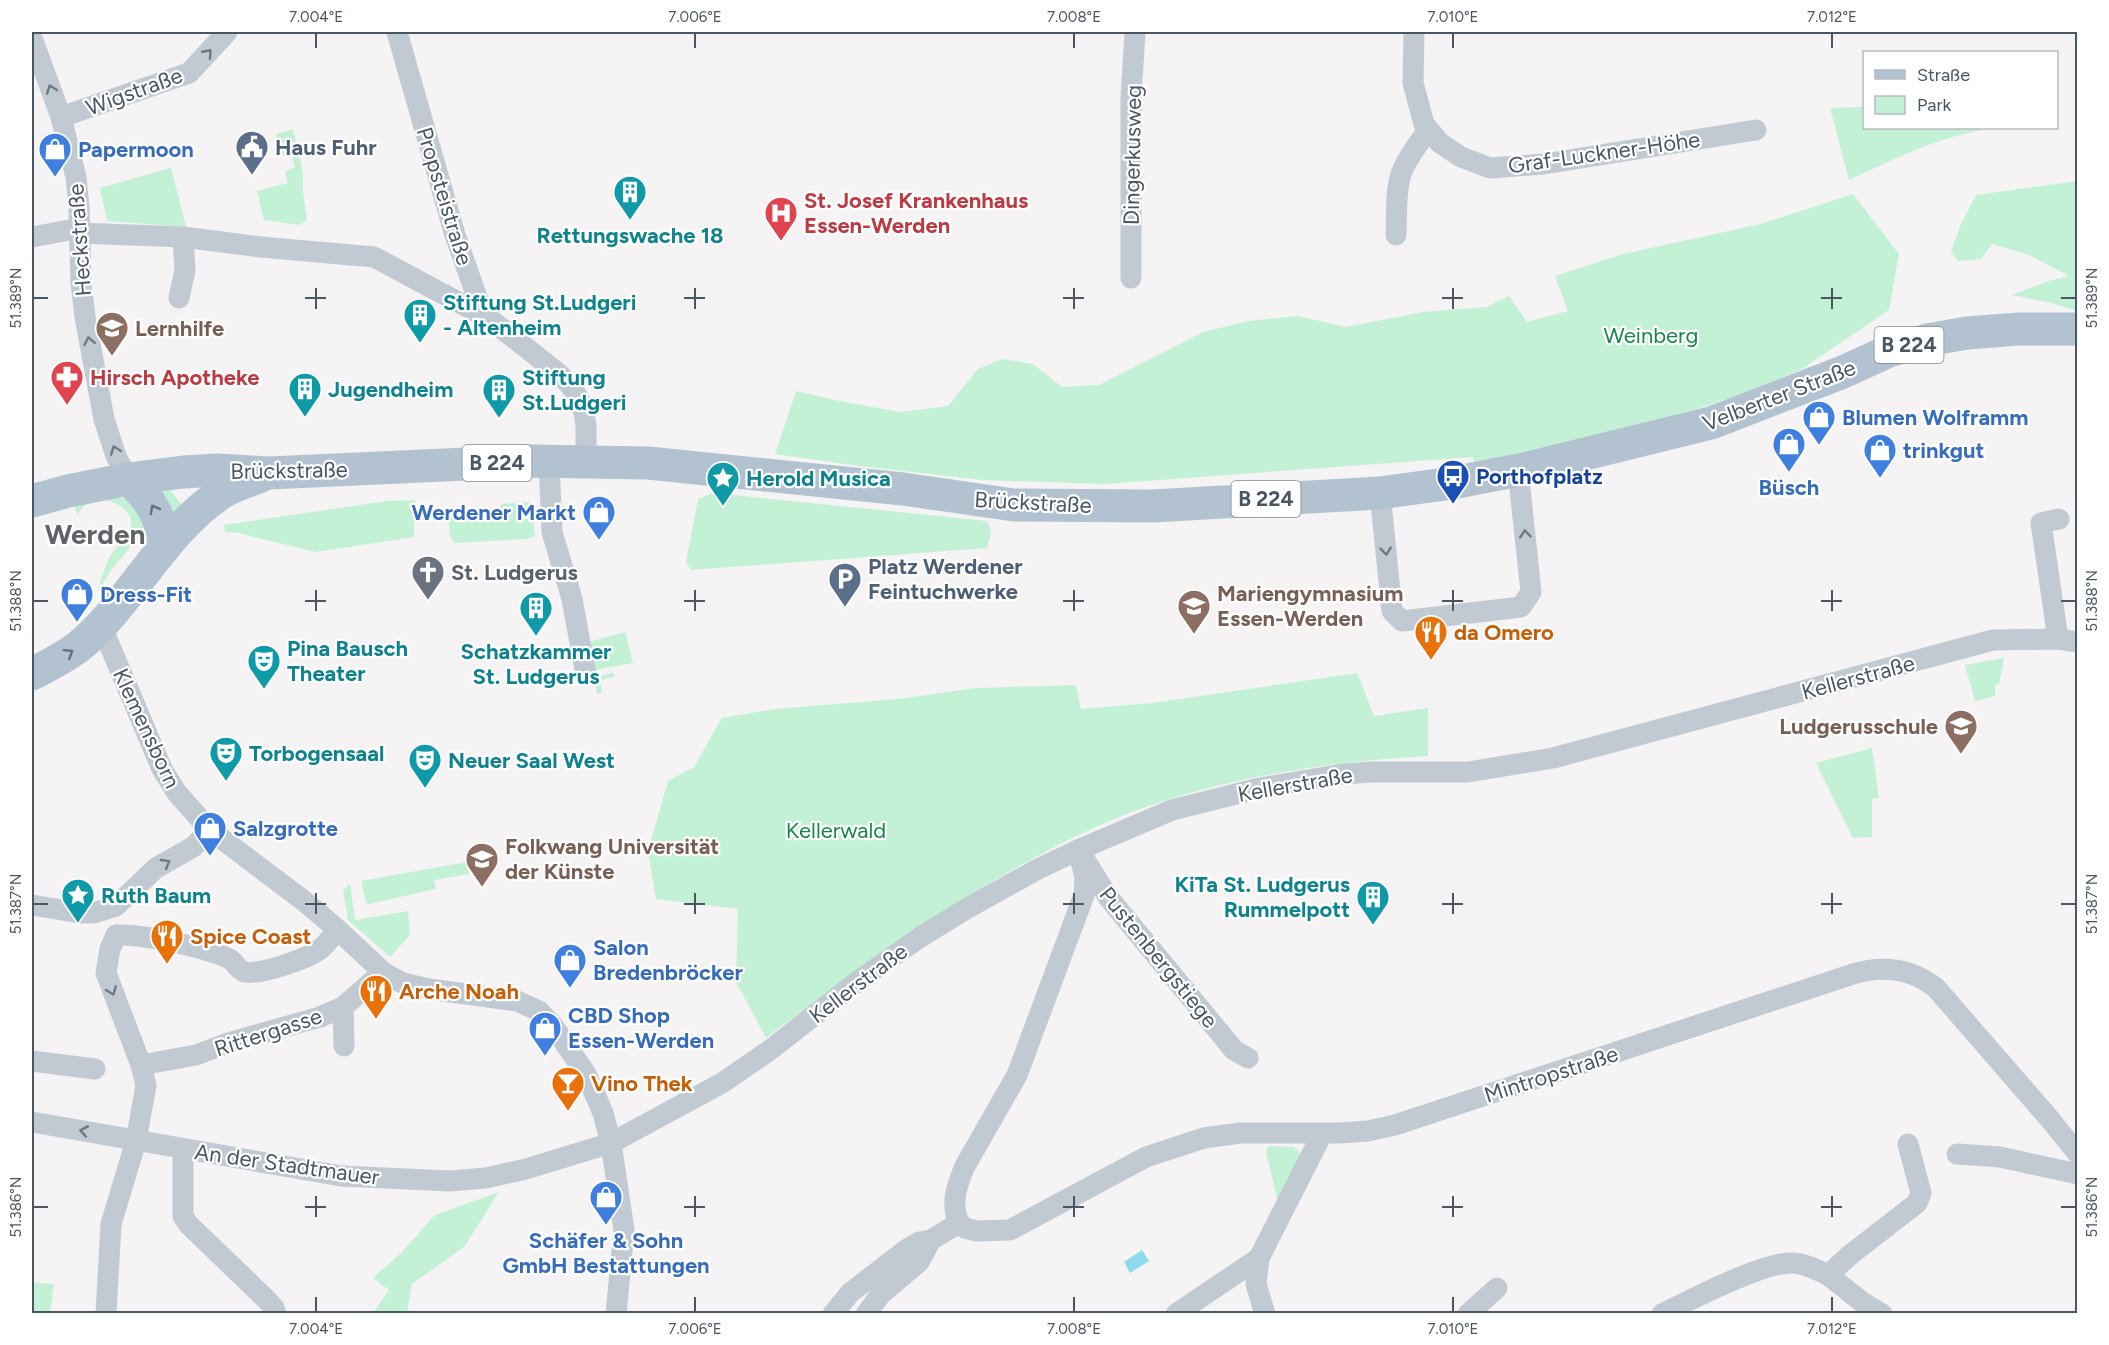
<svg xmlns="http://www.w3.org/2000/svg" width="2109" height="1345" font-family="Figtree,sans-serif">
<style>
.green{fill:#c3f1d5}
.water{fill:#90daee}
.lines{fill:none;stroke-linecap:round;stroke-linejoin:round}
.street{stroke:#c1cad2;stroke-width:21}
.primary{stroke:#b3c2d1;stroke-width:33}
.oneway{stroke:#6e7983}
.oneway2{stroke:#64717d}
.ticks{fill:none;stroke:#4a5661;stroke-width:2}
.labels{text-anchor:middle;stroke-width:4.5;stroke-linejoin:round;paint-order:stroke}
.shield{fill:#fff;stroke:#808990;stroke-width:1.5}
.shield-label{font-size:21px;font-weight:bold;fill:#4a5661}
.street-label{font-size:22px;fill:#4a5661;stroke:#fff}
.service-label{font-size:22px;font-weight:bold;fill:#4e5e75;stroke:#fff;text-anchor:start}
.shop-label{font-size:22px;font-weight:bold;fill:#366cbe;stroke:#fff;text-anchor:start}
.health-label{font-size:22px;font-weight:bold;fill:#be3a42;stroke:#fff;text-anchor:start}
.culture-label{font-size:22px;font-weight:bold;fill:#0d838f;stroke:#fff;text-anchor:start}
.education-label{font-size:22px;font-weight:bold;fill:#785e54;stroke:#fff;text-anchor:start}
.park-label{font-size:22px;fill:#17864f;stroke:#fff}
.transit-label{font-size:22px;font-weight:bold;fill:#164399;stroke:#fff;text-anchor:start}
.worship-label{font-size:22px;font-weight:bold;fill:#5b616d;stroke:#fff;text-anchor:start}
.food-label{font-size:22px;font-weight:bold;fill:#c56008;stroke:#fff;text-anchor:start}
.district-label{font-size:28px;font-weight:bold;fill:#5f6368;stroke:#fff}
.neatline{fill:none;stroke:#4a5661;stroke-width:2}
.ticks-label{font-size:15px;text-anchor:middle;fill:#4a5661}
</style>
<rect width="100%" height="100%" fill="#f5f3f3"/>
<g class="green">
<path d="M1864 107V128H1980L1981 130C1934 139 1892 160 1849 180L1830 108Z"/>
<path d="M293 129 303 172V192L307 220 299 225 264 220 257 191 288 183 285 172 295 167 292 154 281 155 276 134Z"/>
<path d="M171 168 186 227 107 221 100 188Z"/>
<path d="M2077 181V311L2052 303 2011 295 2049 281 2069 276 2029 255 1992 244 1981 259 1958 261 1951 252 1960 226 1976 195Z"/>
<path d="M1853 194 1899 254 1889 310 1802 369 1761 387 1674 417 1516 455 1474 462 1473 457 1104 484 982 480 851 465 775 454 796 391 839 401 900 412 948 406 978 369 1002 359 1033 364 1062 387 1099 385 1203 332 1249 321 1297 316 1346 327 1423 312 1486 307 1509 296 1527 322 1568 311 1555 276 1623 254 1761 224Z"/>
<path d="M166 485 185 509 173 521 157 488Z"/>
<path d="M713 493 987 521 991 532 987 548 691 570 686 562 698 499Z"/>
<path d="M116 496 129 500 144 524 141 534 112 569 97 592C101 581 104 568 110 557 118 542 143 527 125 510 119 504 112 501 104 500 91 499 83 505 77 515L74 504Z"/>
<path d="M415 500 414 537 316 552 238 533 225 532 224 525 387 501Z"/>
<path d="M531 502 535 536 526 539 454 543 450 536 448 514 500 509 501 504Z"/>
<path d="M625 632 633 663 594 670 589 642Z"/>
<path d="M2004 658 1999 684 1995 685V696L1975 701 1965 665Z"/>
<path d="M614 673V677L600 680 602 693 597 694 594 676Z"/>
<path d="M1357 673 1374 716 1428 708V756C1340 761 1254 773 1170 799 1097 821 1027 860 962 900 932 919 903 942 873 962 838 988 800 1011 766 1038L736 982 738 909 656 899 648 851 668 781 694 767 722 718 775 709 898 699 976 688 1076 685 1081 709 1153 703Z"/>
<path d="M1872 748 1879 798 1872 799V837L1853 838 1816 763Z"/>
<path d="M467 862 469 874 434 880 436 889 369 904 366 903 361 881Z"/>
<path d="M350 884 355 920 408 911 410 935 390 957 348 920 343 890Z"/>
<path d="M1268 1146 1294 1147 1300 1153V1161L1279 1206 1266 1152Z"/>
<path d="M499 1192 464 1247 412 1284 407 1313H373L389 1290 373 1278 401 1253 435 1215Z"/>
<path d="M32 1282 54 1284 50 1313H32Z"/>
</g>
<path class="water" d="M1142 1250 1149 1261 1130 1273 1124 1262Z"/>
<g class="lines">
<g class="street">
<path d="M397 32 455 235 478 300 491 320 558 373 571 386 580 401 584 413 586 426V462"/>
<path d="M1414 32 1413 83 1424 124 1440 143 1461 157 1490 168 1544 164 1756 130"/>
<path d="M32 38 61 117 76 177 79 207 81 283 85 317 104 419 116 456 128 479"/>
<path d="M61 117 189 73 227 32"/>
<path d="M80 233 183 237 261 247 374 257 488 318"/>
<path d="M1396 235C1397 215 1395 193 1401 174 1407 158 1418 144 1428 130"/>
<path d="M32 237 80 228"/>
<path d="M1131 278V97L1135 32"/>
<path d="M179 298 185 270 183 237"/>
<path d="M549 461 552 532 572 599 586 675"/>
<path d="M1380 493 1392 611 1402 621 1521 607 1531 592 1518 470"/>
<path d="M101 625 162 769 177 793 210 830 304 901 337 929 383 972 393 978 403 983 429 989 517 1001 539 1011 553 1026 586 1074 603 1113 611 1143 624 1230 616 1314"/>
<path d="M2058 639 2041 523 2059 519"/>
<path d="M1085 860 1108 897 1234 1050 1248 1058"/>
<path d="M32 905 80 913H94L116 906 156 868 193 847 210 830"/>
<path d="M116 935C143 934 203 947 228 958 235 961 237 970 245 972 261 975 306 959 319 950 327 945 332 936 337 929"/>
<path d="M343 1007 344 1046"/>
<path d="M32 1061 95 1069"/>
<path d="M141 1065 196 1055 231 1042 320 1017 343 1007 383 972"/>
<path d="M32 1122 341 1176 450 1181 486 1178 526 1169 611 1143 722 1083 770 1050 858 981 919 938 966 909 1038 869 1078 850 1172 810 1260 788 1343 774 1372 772H1468L1553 758 1993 640 2058 639 2078 642"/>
<path d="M183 1149V1216L188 1224 266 1299 274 1308 276 1314"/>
<path d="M1957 1154 2000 1157 2078 1174"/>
<path d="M959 1223 965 1228 976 1231 1010 1230 1146 1157 1204 1138 1240 1133H1339L1368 1131 1395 1125 1853 974C1883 965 1911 968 1936 988L2048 1117 2078 1154"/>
<path d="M1828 1275 1862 1302 1882 1314"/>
<path d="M106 1314 111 1224 136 1141 146 1085 141 1065 106 973 110 949 116 935"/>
<path d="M833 1314 850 1293 907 1249 919 1242 931 1240 959 1223C950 1203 957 1185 965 1166L1017 1075 1084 895 1085 877 1078 850"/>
<path d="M866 1314 881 1294 919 1262 931 1240"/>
<path d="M1176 1314 1259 1258"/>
<path d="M1265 1314 1256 1284 1259 1258 1322 1134"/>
<path d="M1468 1314 1497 1288"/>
<path d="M1662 1314C1690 1300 1765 1261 1793 1263 1807 1264 1817 1270 1828 1275L1850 1255 1917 1203 1921 1193 1908 1144"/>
</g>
<g class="primary">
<path d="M128 479C150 498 162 517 164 547"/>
<path d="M32 501 68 491 128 479 183 472 217 470 269 473 530 461 648 463 903 489 1014 505 1152 506 1380 493 1452 483 1524 469 1711 423 1843 372 1889 351 1927 340 1967 333 2019 329H2078"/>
<path d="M32 674C49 665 68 656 83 643 135 597 164 530 223 492 235 485 249 481 261 476"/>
</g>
</g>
<defs><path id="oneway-chevron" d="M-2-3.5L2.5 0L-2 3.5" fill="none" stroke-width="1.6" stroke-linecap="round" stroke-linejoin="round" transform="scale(1.5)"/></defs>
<g class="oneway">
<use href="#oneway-chevron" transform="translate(208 53) rotate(-48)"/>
<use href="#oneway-chevron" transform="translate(51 89) rotate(-110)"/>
<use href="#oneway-chevron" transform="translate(89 341) rotate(-101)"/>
<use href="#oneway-chevron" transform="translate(115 450) rotate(-110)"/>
<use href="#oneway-chevron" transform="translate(1525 534) rotate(-96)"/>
<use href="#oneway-chevron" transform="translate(1386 551) rotate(84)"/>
<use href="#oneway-chevron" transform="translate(166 863) rotate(-30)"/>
<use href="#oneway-chevron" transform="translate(112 991) rotate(69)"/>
<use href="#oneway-chevron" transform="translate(84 1131) rotate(-170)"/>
</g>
<g class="oneway2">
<use href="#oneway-chevron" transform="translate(154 509) rotate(-118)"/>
<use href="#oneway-chevron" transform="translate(69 653) rotate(-32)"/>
</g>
<path class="ticks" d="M316 33V48M695 33V48M1074 33V48M1453 33V48M1832 33V48M316 288V309M695 288V309M1074 288V309M1453 288V309M1832 288V309M33 298H48M305 298H326M684 298H705M1063 298H1084M1442 298H1463M1821 298H1842M2061 298H2076M316 590V611M695 590V611M1074 590V611M1453 590V611M1832 590V611M33 601H48M305 601H326M684 601H705M1063 601H1084M1442 601H1463M1821 601H1842M2061 601H2076M316 893V914M695 893V914M1074 893V914M1453 893V914M1832 893V914M33 904H48M305 904H326M684 904H705M1063 904H1084M1442 904H1463M1821 904H1842M2061 904H2076M316 1196V1217M695 1196V1217M1074 1196V1217M1453 1196V1217M1832 1196V1217M33 1207H48M305 1207H326M684 1207H705M1063 1207H1084M1442 1207H1463M1821 1207H1842M2061 1207H2076M316 1297V1312M695 1297V1312M1074 1297V1312M1453 1297V1312M1832 1297V1312"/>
<defs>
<g id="civic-pin" transform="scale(1.725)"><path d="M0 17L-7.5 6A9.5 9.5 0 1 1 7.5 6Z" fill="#5c6f8a" stroke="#fff"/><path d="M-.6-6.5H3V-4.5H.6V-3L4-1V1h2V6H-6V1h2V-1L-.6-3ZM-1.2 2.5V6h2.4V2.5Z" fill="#fff"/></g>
<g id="shop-pin" transform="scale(1.725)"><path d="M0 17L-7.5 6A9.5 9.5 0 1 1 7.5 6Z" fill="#3f7fe0" stroke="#fff"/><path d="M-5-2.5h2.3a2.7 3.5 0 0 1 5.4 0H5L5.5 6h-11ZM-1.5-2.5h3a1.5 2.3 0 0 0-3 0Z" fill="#fff"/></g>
<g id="building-pin" transform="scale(1.725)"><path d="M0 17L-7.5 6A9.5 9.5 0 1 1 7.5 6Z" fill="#0f9aa8" stroke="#fff"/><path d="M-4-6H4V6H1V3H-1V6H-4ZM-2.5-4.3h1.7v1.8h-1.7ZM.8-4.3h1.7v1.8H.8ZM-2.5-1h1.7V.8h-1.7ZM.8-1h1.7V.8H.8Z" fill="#fff"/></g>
<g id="hospital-pin" transform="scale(1.725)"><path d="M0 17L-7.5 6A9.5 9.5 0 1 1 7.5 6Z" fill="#e0444e" stroke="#fff"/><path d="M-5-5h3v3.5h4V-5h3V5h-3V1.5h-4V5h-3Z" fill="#fff"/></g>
<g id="school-pin" transform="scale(1.725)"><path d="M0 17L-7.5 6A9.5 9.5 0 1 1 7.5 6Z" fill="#8d6e63" stroke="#fff"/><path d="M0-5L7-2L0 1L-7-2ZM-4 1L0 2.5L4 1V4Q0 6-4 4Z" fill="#fff"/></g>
<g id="pharmacy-pin" transform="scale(1.725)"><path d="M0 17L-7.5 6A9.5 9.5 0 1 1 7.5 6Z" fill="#e0444e" stroke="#fff"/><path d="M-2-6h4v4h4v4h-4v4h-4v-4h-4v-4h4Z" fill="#fff"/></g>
<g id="bus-pin" transform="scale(1.725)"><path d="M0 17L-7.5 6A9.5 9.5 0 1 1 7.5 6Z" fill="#1a4fb4" stroke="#fff"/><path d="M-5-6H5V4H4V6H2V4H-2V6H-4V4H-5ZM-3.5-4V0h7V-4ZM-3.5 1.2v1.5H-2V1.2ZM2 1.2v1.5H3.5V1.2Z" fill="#fff"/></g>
<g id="sight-pin" transform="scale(1.725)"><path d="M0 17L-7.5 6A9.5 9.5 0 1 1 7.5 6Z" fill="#0f9aa8" stroke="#fff"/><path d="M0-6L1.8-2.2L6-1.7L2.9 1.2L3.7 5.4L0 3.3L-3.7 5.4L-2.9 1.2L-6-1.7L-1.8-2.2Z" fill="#fff"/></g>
<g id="church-pin" transform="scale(1.725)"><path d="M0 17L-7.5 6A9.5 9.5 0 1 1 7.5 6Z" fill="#6b7280" stroke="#fff"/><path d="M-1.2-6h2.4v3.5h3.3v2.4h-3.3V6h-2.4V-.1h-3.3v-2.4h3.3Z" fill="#fff"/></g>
<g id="parking-pin" transform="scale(1.725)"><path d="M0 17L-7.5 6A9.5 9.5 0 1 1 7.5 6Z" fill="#5c6f8a" stroke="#fff"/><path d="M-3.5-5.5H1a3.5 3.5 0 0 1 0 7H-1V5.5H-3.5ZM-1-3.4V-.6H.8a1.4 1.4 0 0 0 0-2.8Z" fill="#fff"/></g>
<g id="restaurant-pin" transform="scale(1.725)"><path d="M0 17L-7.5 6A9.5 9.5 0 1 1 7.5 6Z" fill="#e8710a" stroke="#fff"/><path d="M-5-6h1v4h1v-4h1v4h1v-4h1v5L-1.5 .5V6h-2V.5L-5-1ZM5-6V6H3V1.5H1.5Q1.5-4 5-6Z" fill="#fff"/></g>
<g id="theatre-pin" transform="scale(1.725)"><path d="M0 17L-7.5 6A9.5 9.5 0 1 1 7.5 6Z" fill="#0f9aa8" stroke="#fff"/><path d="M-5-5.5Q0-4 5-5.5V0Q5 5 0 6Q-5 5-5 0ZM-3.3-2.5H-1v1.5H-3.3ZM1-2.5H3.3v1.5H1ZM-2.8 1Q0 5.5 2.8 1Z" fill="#fff"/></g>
<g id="university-pin" transform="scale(1.725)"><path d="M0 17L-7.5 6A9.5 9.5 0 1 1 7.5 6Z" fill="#8d6e63" stroke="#fff"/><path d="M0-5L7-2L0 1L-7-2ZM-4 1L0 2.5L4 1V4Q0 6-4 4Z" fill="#fff"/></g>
<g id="bar-pin" transform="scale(1.725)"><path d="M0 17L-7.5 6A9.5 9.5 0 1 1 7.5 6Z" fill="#e8710a" stroke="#fff"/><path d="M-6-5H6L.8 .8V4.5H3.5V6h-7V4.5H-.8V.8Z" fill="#fff"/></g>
</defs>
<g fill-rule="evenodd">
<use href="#civic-pin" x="252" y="147"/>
<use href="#shop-pin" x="55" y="149"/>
<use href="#building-pin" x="630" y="192"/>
<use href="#hospital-pin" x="781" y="213"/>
<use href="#building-pin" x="420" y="315"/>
<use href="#school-pin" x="112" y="328"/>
<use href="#pharmacy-pin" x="67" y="377"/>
<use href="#building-pin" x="305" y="389"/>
<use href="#building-pin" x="499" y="390"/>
<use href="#shop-pin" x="1819" y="417"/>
<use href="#shop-pin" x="1789" y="444"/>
<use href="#shop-pin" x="1880" y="450"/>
<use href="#bus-pin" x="1453" y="476"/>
<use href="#sight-pin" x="723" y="478"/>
<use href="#shop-pin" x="599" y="512"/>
<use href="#church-pin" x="428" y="572"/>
<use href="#parking-pin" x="845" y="579"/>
<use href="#shop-pin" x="77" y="594"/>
<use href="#school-pin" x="1194" y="606"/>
<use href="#building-pin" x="536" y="608"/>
<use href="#restaurant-pin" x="1431" y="632"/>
<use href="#theatre-pin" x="264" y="661"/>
<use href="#school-pin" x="1961" y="726"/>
<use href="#theatre-pin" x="226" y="753"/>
<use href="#theatre-pin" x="425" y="760"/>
<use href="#shop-pin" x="210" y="828"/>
<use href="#university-pin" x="482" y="859"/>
<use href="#sight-pin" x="78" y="895"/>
<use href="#building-pin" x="1373" y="897"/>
<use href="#restaurant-pin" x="167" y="936"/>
<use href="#shop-pin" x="570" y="960"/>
<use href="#restaurant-pin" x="376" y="991"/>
<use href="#shop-pin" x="545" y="1028"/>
<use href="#bar-pin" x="568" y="1083"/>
<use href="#shop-pin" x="606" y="1197"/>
</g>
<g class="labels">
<g class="shield">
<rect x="1874.5" y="327" width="69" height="36" rx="4.5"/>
<rect x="462.5" y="445" width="69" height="36" rx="4.5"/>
<rect x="1231.5" y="481" width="69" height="36" rx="4.5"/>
</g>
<g class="shield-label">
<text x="1909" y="352">B 224</text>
<text x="497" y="470">B 224</text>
<text x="1266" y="506">B 224</text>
</g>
<g class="street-label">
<text transform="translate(134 91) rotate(-20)" y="8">Wigstraße</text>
<text transform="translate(1604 152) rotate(-8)" y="8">Graf-Luckner-Höhe</text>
<text transform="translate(1132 155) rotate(-89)" y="8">Dingerkusweg</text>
<text transform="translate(445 196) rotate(73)" y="8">Propsteistraße</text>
<text transform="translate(79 240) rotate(-94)" y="8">Heckstraße</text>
<text transform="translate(1779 395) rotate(-21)" y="8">Velberter Straße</text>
<text transform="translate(289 470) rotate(-1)" y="8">Brückstraße</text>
<text transform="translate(1033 502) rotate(3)" y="8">Brückstraße</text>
<text transform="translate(1858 677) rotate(-15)" y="8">Kellerstraße</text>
<text transform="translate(147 728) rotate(65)" y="8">Klemensborn</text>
<text transform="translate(1295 784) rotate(-10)" y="8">Kellerstraße</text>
<text transform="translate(1159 957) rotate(51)" y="8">Pustenbergstiege</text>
<text transform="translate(858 983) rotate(-37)" y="8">Kellerstraße</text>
<text transform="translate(268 1032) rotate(-18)" y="8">Rittergasse</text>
<text transform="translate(1551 1074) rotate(-18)" y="8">Mintropstraße</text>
<text transform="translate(287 1164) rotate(8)" y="8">An der Stadtmauer</text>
</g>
<g class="service-label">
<text x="275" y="155">Haus Fuhr</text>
<text x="868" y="574">Platz Werdener<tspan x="868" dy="25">Feintuchwerke</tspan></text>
</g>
<g class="shop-label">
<text x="78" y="157">Papermoon</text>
<text x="1842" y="425">Blumen Wolframm</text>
<text x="1903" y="458">trinkgut</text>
<text x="1789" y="495" text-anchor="middle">Büsch</text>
<text x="576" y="520" text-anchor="end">Werdener Markt</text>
<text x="100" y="602">Dress-Fit</text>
<text x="233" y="836">Salzgrotte</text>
<text x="593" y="955">Salon<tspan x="593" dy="25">Bredenbröcker</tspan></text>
<text x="568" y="1023">CBD Shop<tspan x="568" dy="25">Essen-Werden</tspan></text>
<text x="606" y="1248" text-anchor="middle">Schäfer &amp; Sohn<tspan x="606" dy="25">GmbH Bestattungen</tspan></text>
</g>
<g class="health-label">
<text x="804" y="208">St. Josef Krankenhaus<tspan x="804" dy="25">Essen-Werden</tspan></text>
<text x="90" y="385">Hirsch Apotheke</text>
</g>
<g class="culture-label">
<text x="630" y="243" text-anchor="middle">Rettungswache 18</text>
<text x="443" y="310">Stiftung St.Ludgeri<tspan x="443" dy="25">- Altenheim</tspan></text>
<text x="522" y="385">Stiftung<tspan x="522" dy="25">St.Ludgeri</tspan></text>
<text x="328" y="397">Jugendheim</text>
<text x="746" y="486">Herold Musica</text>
<text x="287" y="656">Pina Bausch<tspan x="287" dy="25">Theater</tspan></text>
<text x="536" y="659" text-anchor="middle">Schatzkammer<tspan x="536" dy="25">St. Ludgerus</tspan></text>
<text x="249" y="761">Torbogensaal</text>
<text x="448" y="768">Neuer Saal West</text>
<text x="1350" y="892" text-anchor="end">KiTa St. Ludgerus<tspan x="1350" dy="25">Rummelpott</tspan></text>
<text x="101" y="903">Ruth Baum</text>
</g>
<g class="education-label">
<text x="135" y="336">Lernhilfe</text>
<text x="1217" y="601">Mariengymnasium<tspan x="1217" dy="25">Essen-Werden</tspan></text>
<text x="1938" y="734" text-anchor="end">Ludgerusschule</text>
<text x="505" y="854">Folkwang Universität<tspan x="505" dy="25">der Künste</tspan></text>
</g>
<g class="park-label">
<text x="1651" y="343">Weinberg</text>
<text x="836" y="838">Kellerwald</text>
</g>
<g class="transit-label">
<text x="1476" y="484">Porthofplatz</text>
</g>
<g class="worship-label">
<text x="451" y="580">St. Ludgerus</text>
</g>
<g class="food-label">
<text x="1454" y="640">da Omero</text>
<text x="190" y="944">Spice Coast</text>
<text x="399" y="999">Arche Noah</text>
<text x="591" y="1091">Vino Thek</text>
</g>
<g class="district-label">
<text x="95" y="544">Werden</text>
</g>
</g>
<rect width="2109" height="1345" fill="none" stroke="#ffffff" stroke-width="66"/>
<rect x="1863" y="51" width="195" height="78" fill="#ffffff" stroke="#b7bbc0" stroke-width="1.5"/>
<rect x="1875" y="70" width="30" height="9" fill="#b3c2d1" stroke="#b7bbc0" stroke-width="1.5"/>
<text x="1917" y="81" font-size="18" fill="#4a5661">Straße</text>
<rect x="1875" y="96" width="30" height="18" fill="#c3f1d5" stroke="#b7bbc0" stroke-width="1.5"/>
<text x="1917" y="111" font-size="18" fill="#4a5661">Park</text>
<rect x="33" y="33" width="2043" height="1279" class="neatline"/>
<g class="ticks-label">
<text x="316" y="22">7.004°E</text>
<text x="695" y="22">7.006°E</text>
<text x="1074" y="22">7.008°E</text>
<text x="1453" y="22">7.010°E</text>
<text x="1832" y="22">7.012°E</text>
<text transform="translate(16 298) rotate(-90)" y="5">51.389°N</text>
<text transform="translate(2092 298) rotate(-90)" y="5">51.389°N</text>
<text transform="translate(16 601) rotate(-90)" y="5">51.388°N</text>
<text transform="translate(2092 601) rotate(-90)" y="5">51.388°N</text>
<text transform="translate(16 904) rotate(-90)" y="5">51.387°N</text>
<text transform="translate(2092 904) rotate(-90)" y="5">51.387°N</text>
<text transform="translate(16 1207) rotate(-90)" y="5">51.386°N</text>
<text transform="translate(2092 1207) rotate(-90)" y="5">51.386°N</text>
<text x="316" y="1334">7.004°E</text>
<text x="695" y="1334">7.006°E</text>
<text x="1074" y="1334">7.008°E</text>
<text x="1453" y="1334">7.010°E</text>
<text x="1832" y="1334">7.012°E</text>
</g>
</svg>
